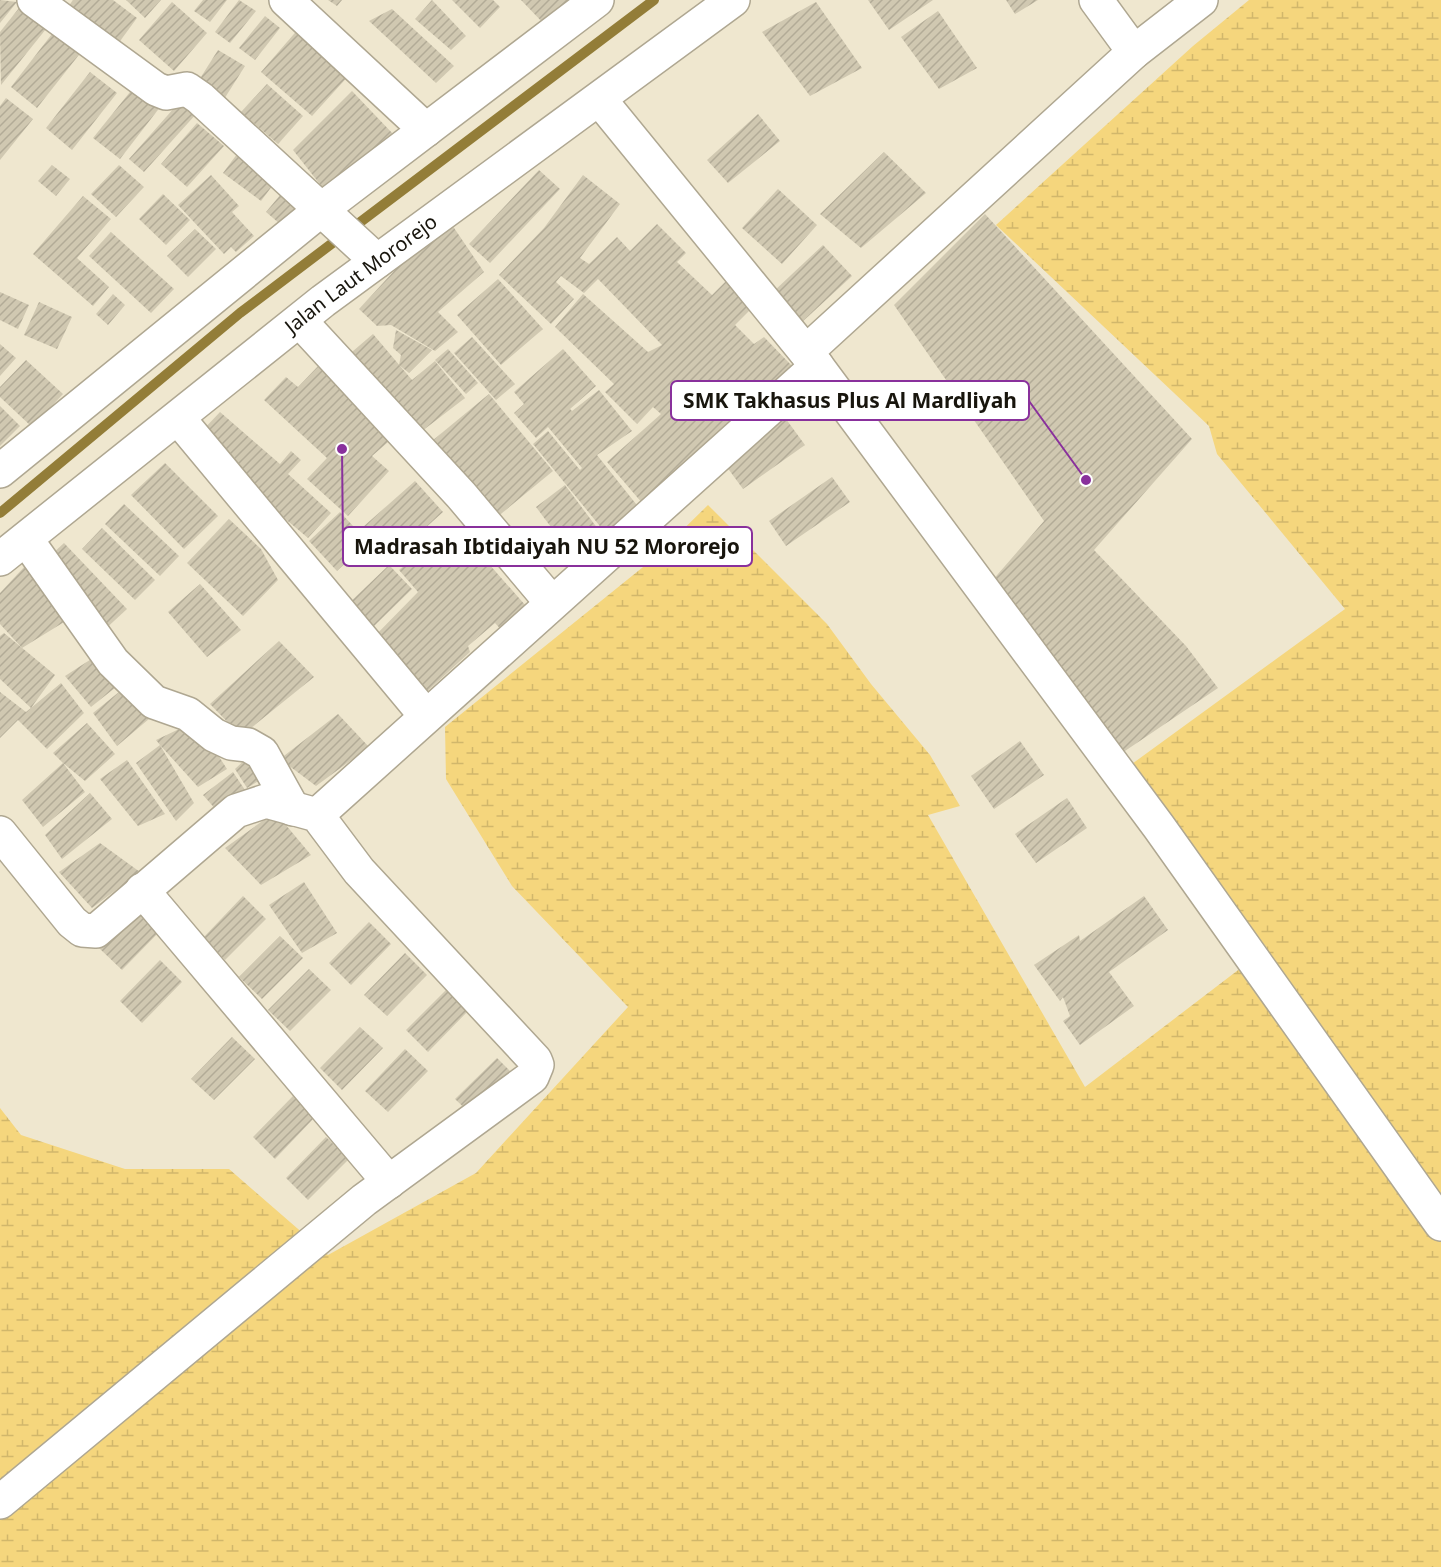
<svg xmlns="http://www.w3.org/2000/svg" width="1441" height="1567" font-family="'Noto Sans',sans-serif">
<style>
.wetland{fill:url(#wetland-marsh)}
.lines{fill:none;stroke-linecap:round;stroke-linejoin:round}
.stream{stroke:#937d38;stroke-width:10}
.building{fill:url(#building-hatch)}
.minor-casing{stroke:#afa791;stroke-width:36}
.minor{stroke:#fff;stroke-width:33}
.labels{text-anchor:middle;stroke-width:4.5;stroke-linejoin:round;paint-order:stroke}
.street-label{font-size:20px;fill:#18150d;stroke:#fff}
.leader{fill:none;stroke:#89309c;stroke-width:2}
.callout-dot{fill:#89309c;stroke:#fff;stroke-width:2}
.callout{fill:#fff;stroke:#89309c;stroke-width:2}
.callout-label{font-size:21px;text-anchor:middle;font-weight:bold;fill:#18150d}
</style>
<defs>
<pattern id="wetland-marsh" width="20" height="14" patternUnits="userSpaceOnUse" patternTransform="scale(1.5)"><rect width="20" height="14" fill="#f5d67d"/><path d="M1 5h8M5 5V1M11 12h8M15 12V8" fill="none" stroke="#d1b76b"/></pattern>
<pattern id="building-hatch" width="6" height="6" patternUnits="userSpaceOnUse" patternTransform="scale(1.5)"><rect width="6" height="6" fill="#d0c8b1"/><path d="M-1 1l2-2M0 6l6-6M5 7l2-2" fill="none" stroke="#b2ab97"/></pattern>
</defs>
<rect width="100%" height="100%" fill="#efe7cf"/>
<path class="wetland" d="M1249 0H1441V1567H0V1108L21 1135 125 1169H229L328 1255 476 1173 628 1007 512 886 446 779 445 727 653 559 708 505 827 624 871 684 930 755 960 806 928 815 1085 1087 1267 948 1125 769 1345 609 1217 454 1209 426 996 225 1193 46Z"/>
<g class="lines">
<path class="stream" d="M0 513 240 313 654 0"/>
</g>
<g class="building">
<path d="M0 0 17 2 0 23Z"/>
<path d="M73 0H113L137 18 112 52 63 14Z"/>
<path d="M126 0H161L145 18Z"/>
<path d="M203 0H227L210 22 194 11Z"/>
<path d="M239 0 256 11 230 43 215 32Z"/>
<path d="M328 0H342L337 6Z"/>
<path d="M432 0 466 36 451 50 415 19Z"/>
<path d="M452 0H493L500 7 480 28Z"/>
<path d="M521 0H574L546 26Z"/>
<path d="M868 0H933L889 30Z"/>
<path d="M1006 0H1038L1015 14Z"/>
<path d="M172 2 207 33 174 71 139 40Z"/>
<path d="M816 2 862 68 810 96 762 32Z"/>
<path d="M19 8 46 29 1 85 0 32Z"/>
<path d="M392 9 454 66 436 83 369 21Z"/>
<path d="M938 11 977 68 939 89 901 37Z"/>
<path d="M265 16 280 28 255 60 239 48Z"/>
<path d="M300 27 352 72 312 116 261 72Z"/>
<path d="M55 30 82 51 37 108 11 87Z"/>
<path d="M218 50 245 66 221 104 194 88Z"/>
<path d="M90 72 117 93 72 150 46 128Z"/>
<path d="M138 82 164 102 120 159 93 138Z"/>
<path d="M267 84 303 116 278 144 241 112Z"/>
<path d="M352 91 394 135 330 197 293 150Z"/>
<path d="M6 98 33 119 0 160V106Z"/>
<path d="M182 99 197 113 144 172 129 159Z"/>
<path d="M758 114 780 141 728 183 707 160Z"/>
<path d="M197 123 224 146 187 187 161 164Z"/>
<path d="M243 146 281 174 261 201 223 173Z"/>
<path d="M884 152 926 193 861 248 820 214Z"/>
<path d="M52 165 70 179 56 196 38 181Z"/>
<path d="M119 165 144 187 116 217 91 194Z"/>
<path d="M539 170 560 189 490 263 469 244Z"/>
<path d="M211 175 239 206 232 212 254 236 236 252 231 247 224 254 178 205Z"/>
<path d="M583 175 620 204 580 258 589 264 617 237 630 251 657 224 686 253 677 262 712 295 726 281 752 308 735 325 754 344 764 337 793 367 643 504 607 462 661 414 653 407 637 424 605 392 614 384 555 327 583 294 648 352 662 345 598 279 584 293 561 276 556 282 574 299 551 324 499 275 544 228Z"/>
<path d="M286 188 308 206 287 230 266 212Z"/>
<path d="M778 189 817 225 782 264 742 228Z"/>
<path d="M163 194 190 220 166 245 139 219Z"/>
<path d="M83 196 111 219 77 258 109 287 93 306 33 254Z"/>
<path d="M985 214 1192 439 1094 550 1186 646 1218 688 1122 753 991 582 1044 521 894 305Z"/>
<path d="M450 222 484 272 438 312 458 332 435 351 391 325 377 326 359 309 395 270Z"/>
<path d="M195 229 216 249 188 277 167 256Z"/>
<path d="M111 232 174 289 151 313 89 256Z"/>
<path d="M823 245 852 276 801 323 773 292Z"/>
<path d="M498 279 543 329 501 365 457 315Z"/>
<path d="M0 292 29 305 18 329 0 320Z"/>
<path d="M113 294 125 305 108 325 96 314Z"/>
<path d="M39 302 72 317 57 349 24 335Z"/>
<path d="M396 330 432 350 409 373 399 365 401 355 393 348Z"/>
<path d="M373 334 412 380 435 361 465 398 413 438 339 363Z"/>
<path d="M472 337 515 384 496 400 454 353Z"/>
<path d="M0 344 16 358 0 376Z"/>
<path d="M448 349 478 383 466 394 435 360Z"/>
<path d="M563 349 596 386 570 409 572 411 599 390 632 431 597 455 644 514 612 541 533 444 548 431 580 470 582 468 548 427 536 438 514 413 524 404 514 392Z"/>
<path d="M26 360 63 394 32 427 0 397V387Z"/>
<path d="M322 362 395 436 372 456 389 471 348 516 307 479 327 458 264 400 286 377 298 387Z"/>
<path d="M489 394 553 471 496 518 432 441Z"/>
<path d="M0 406 20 426 0 446Z"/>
<path d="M220 412 280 464 291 451 301 460 288 474 331 513 308 538 239 480 202 431Z"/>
<path d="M783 415 805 445 743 489 721 459Z"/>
<path d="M165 463 218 516 184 549 131 495Z"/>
<path d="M832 477 850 502 786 546 769 521Z"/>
<path d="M415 481 443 512 392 558 363 527Z"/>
<path d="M565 485 607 541 577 562 536 507Z"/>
<path d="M124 504 179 556 160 576 105 524Z"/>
<path d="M340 512 368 542 337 571 309 541Z"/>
<path d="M229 519 261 549 278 580 243 616 187 563Z"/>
<path d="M102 528 155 580 135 600 82 549Z"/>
<path d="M446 531 465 553 461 557 474 547 533 614 507 636 495 623 468 646 470 652 421 697 369 642 418 592 399 570Z"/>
<path d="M64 543 127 609 101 633 38 567Z"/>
<path d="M26 565 69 619 22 648 0 624V593Z"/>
<path d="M389 565 412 589 368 632 345 607Z"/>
<path d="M200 584 241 630 207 657 168 612Z"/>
<path d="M4 633 55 675 31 708 61 683 84 713 47 749 18 720 0 738V692L26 712 31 708 0 679V636Z"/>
<path d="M279 641 314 677 241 736 210 704Z"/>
<path d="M96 656 121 683 91 707 65 676Z"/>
<path d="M124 688 156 713 117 746 93 713Z"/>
<path d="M338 714 369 747 316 786 280 759Z"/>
<path d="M196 721 227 769 198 787 160 745 194 803 176 821 136 763 160 745 156 740Z"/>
<path d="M87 723 115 754 85 781 63 763 85 792 43 827 22 800 63 763 53 753Z"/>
<path d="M1020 741 1044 775 994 809 971 776Z"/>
<path d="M253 752 268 775 247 788 235 769Z"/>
<path d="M127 760 165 814 138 826 100 779Z"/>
<path d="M233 772 245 790 218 812 203 795Z"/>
<path d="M90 793 112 819 62 859 45 835Z"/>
<path d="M1067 798 1087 828 1036 863 1015 834Z"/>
<path d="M275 812 311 855 261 885 225 848Z"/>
<path d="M100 843 140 872 92 908 59 872Z"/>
<path d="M304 882 337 933 302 953 269 905Z"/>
<path d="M243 896 266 919 225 960 203 938Z"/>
<path d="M1144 896 1168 930 1109 972 1134 1006 1080 1045 1063 1021 1070 1016 1063 997 1060 1001 1034 965 1079 935 1080 941Z"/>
<path d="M140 907 163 928 122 970 99 948Z"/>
<path d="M369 922 391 944 351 985 329 963Z"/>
<path d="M280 936 303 958 262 999 239 977Z"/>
<path d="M405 953 427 975 387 1016 364 995Z"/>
<path d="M160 960 182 982 142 1023 120 1001Z"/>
<path d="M309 969 331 990 290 1031 268 1010Z"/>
<path d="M447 989 469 1010 428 1052 406 1030Z"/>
<path d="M360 1027 383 1048 342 1090 320 1068Z"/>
<path d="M232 1037 255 1059 214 1100 191 1079Z"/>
<path d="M405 1049 428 1071 388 1112 365 1091Z"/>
<path d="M497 1058 519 1080 478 1121 455 1099Z"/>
<path d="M293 1096 315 1117 275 1159 253 1137Z"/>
<path d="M326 1137 349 1159 308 1200 286 1178Z"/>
</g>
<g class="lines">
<g class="minor-casing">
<g id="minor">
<path d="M34 0 156 89 166 93 187 89 200 98 377 261"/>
<path d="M286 0 426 130"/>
<path d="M1096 0 1134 52"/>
<path d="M600 100 817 366 1159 827 1441 1224"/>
<path d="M300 321 461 495 552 603"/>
<path d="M806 352 1134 52 1201 0"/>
<path d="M178 418 426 716"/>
<path d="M0 471 322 209 597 0"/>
<path d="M26 539 113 662 154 702 188 714 214 735 231 743 248 745 262 753 293 809"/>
<path id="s1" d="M0 559 323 301 733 0"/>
<path d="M317 815 817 366"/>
<path d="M0 833 72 922 82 930 96 931 236 811 266 801 317 815 359 871 535 1060 537 1065 532 1077 364 1200 0 1502"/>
<path d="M142 890 389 1182"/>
</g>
</g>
<use href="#minor" class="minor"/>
</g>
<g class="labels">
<g class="street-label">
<text dy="7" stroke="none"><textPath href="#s1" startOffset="460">Jalan Laut Mororejo</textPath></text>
</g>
</g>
<path class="leader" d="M1086 480L1029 401M342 449L343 547"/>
<g class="callout-dot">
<circle cx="1086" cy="480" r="6"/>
<circle cx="342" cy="449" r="6"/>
</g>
<g class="callout">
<rect x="671" y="381" width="358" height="39" rx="6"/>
<rect x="343" y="527" width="409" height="39" rx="6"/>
</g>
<g class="callout-label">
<text x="850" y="408">SMK Takhasus Plus Al Mardliyah</text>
<text x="547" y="554">Madrasah Ibtidaiyah NU 52 Mororejo</text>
</g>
</svg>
